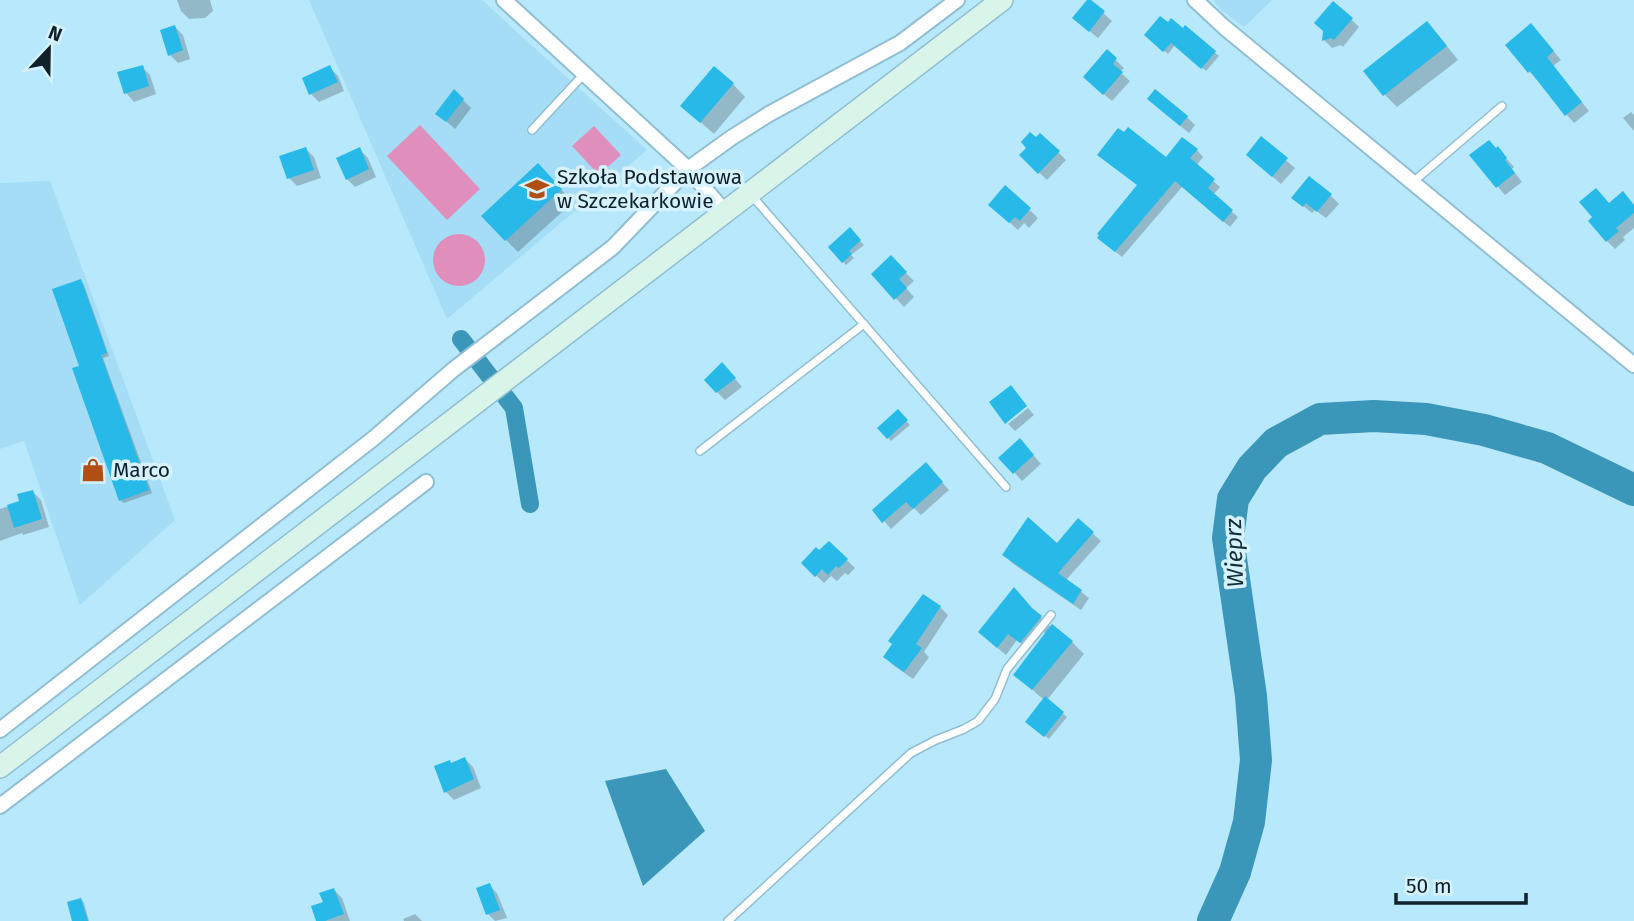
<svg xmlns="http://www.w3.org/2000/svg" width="1634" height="921" font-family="'Fira Sans',sans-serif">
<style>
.built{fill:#a4ddf5}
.green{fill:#e08fbc}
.water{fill:#3b97b9}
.shadow{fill:#0003}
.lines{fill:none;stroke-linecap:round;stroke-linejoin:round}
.canal{stroke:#3b97b9;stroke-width:18}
.river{stroke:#3b97b9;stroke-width:32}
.building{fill:#27b9e8}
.service-casing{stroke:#90bfd3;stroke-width:10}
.minor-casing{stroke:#90bfd3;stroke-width:18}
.secondary-casing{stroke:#90bfd3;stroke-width:24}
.service{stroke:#fff;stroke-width:7}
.minor{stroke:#fff;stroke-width:14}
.secondary{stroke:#d9f4e9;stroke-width:21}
.labels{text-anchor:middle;stroke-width:7;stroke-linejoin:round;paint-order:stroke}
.poi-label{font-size:21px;fill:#0f2129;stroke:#d5f2fe;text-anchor:start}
.water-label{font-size:23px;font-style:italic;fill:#122e39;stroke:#d5f2fe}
</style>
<rect width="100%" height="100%" fill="#b8e8fc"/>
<g class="built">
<path d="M309 0H482L647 150 447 319Z"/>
<path d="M1213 0H1272L1244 27 1220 9Z"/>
<path d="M50 181 175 520 80 605 24 441 0 449V183Z"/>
</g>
<g class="green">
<path d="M420 125 480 189 447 220 387 156Z"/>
<path d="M594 126 621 155 599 175 572 146Z"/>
<circle cx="459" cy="260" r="26"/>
</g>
<path class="water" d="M666 769 705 831 643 886 605 781Z"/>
<g class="shadow">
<path d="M177 0H210L213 11 205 18 189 19 181 11Z"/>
<path d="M1089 0 1112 21 1098 38 1083 26Z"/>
<path d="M1351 19 1359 27 1343 47 1341 45 1332 48 1324 40 1325 32Z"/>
<path d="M1427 24 1439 36 1458 60 1397 107 1385 95 1366 71Z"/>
<path d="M175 27 183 35 190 59 178 63 170 55Z"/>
<path d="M1186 28 1219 56 1206 71 1175 45 1168 54 1146 35 1184 30Z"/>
<path d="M1539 34 1561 60 1553 66 1589 111 1574 123 1529 71Z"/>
<path d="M1107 52 1124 68 1120 72 1130 81 1112 101 1093 85Z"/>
<path d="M142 67 150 75 156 94 134 102 126 93Z"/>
<path d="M330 68 338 76 344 91 319 102 311 94Z"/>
<path d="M733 84 745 97 714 134 682 106Z"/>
<path d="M463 100 471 108 455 129 437 113Z"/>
<path d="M1157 107 1187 117 1195 125 1189 133Z"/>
<path d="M1631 112 1634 115V131L1623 118Z"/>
<path d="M1041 135 1066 160 1047 180 1021 155Z"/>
<path d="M1261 139 1295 168 1281 184 1256 163Z"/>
<path d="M306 149 314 157 321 178 297 186 289 178Z"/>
<path d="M1498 149 1514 167 1512 169 1522 182 1505 195 1471 156Z"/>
<path d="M360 150 368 158 376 177 355 187 347 179Z"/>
<path d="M1197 150 1203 157 1196 166 1220 187 1213 195 1238 217 1230 227 1182 187 1122 257 1106 244 1167 159Z"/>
<path d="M550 178 573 202 518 252 506 240Z"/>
<path d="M1005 187 1038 218 1029 228 1024 223 1018 230 998 212Z"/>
<path d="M1331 196 1339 204 1326 218 1315 210 1312 213 1294 198Z"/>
<path d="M1609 204 1634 205V228L1623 237 1625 240 1615 249 1607 241 1594 218Z"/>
<path d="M850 230 864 245 851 255 854 258 846 265 830 247Z"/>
<path d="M891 258 914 281 906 288 914 297 904 307 873 274Z"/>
<path d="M81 281 84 285 109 356 103 358 152 493 124 503 120 500 81 367Z"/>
<path d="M730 373 742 387 725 400 717 392Z"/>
<path d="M1028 408 1034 415 1015 431 1008 424Z"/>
<path d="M898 412 910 425 891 441 879 428Z"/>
<path d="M1028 449 1041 464 1022 481 1001 458Z"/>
<path d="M933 472 949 490 921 515 914 508 891 529 884 521Z"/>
<path d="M32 491 41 500 49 527 23 535 22 533 0 541V509L22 502Z"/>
<path d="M1079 521 1101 541 1066 580 1089 598 1081 610 1012 563 1004 555 1057 546Z"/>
<path d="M829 543 855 568 848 575 845 573 837 581 831 576 824 583 803 563 819 553Z"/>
<path d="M940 607 948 615 924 652 929 657 913 679 893 665 885 657Z"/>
<path d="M1035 612 1051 627 1072 642 1084 654 1047 700 1067 717 1049 739 1031 725 1044 700 1015 674 1046 634 1044 632 1029 650 1017 640 1006 655 988 640Z"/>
<path d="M465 759 473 767 481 788 454 800 446 792 452 765Z"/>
<path d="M489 885 497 893 507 918 495 921 488 914Z"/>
<path d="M334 890 342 898 350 921H318L325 903Z"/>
<path d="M81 899 84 903 89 921H74Z"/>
<path d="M415 914 422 921H404L403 919Z"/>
</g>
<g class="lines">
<path class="canal" d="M461 339 514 408 530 504"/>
<path class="river" d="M1213 921 1235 872 1249 822 1256 760 1251 696 1228 538 1233 499 1252 468 1276 443 1320 419 1374 416 1426 419 1484 430 1547 448 1634 490"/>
</g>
<g class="building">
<path d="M1087 0H1091L1105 11 1089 32 1072 18Z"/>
<path d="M1333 1 1353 18 1334 40 1331 38 1322 41 1323 31 1314 23Z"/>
<path d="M1160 16 1168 22 1171 18 1183 28 1185 25 1216 51 1201 69 1171 43 1163 52 1144 35Z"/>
<path d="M1427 21 1447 46 1383 96 1363 71Z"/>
<path d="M1531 23 1554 51 1547 57 1582 102 1565 116 1530 71 1528 73 1505 45Z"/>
<path d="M175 25 183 50 168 56 160 30Z"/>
<path d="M1107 49 1117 58 1113 64 1123 72 1103 95 1083 77Z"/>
<path d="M143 65 149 86 124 94 117 72Z"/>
<path d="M330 65 338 82 309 95 302 78Z"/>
<path d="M714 66 734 83 700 123 680 106Z"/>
<path d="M454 89 464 99 446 122 435 114Z"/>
<path d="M1155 89 1188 116 1180 126 1147 99Z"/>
<path d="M1128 127 1166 157 1182 137 1198 149 1190 158 1215 179 1208 188 1233 210 1223 222 1175 181 1115 252 1097 238 1099 235 1097 234 1137 185 1097 155 1118 128 1124 132Z"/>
<path d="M1030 132 1036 137 1040 133 1060 151 1038 174 1019 155 1026 148 1021 142Z"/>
<path d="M1261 136 1288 158 1272 177 1246 155Z"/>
<path d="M1489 140 1496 148 1498 146 1507 158 1505 160 1515 173 1496 188 1469 155Z"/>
<path d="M306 147 314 170 287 179 279 156Z"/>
<path d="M360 147 369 169 346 180 336 158Z"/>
<path d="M538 163 562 189 505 241 481 216Z"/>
<path d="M1309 176 1332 194 1317 212 1306 203 1303 207 1291 198Z"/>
<path d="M1005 185 1031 208 1020 221 1015 217 1009 223 988 205Z"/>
<path d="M1596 188 1609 203 1623 191 1634 205V213L1616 228 1619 231 1606 242 1588 221 1592 217 1579 202Z"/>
<path d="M850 227 861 240 849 251 852 254 842 263 828 247Z"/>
<path d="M891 255 907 272 899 279 907 288 894 300 871 274Z"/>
<path d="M81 279 107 353 101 355 149 490 119 501 72 368 79 366 52 289Z"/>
<path d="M722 362 736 378 716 393 704 380Z"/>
<path d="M1011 385 1027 406 1005 424 989 402Z"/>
<path d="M898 409 908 420 887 439 877 428Z"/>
<path d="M1020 438 1034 455 1013 474 998 458Z"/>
<path d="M926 462 943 482 913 509 906 502 882 523 872 510Z"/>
<path d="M33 490 42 519 14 528 7 505 19 501 17 494Z"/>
<path d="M1028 517 1057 543 1078 518 1094 532 1058 573 1082 590 1073 604 1002 555Z"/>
<path d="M829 541 848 559 839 568 836 566 828 575 822 569 815 577 801 563 816 547 819 550Z"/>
<path d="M1014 587 1032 608 1042 616 1020 643 1008 634 997 648 978 632Z"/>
<path d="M923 594 941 606 916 644 922 648 904 672 883 657 892 644 888 641Z"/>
<path d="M1052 624 1073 641 1032 690 1013 675Z"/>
<path d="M1045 696 1064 712 1044 737 1025 722Z"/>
<path d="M465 757 474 779 444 793 434 766 450 760 451 763Z"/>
<path d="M490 883 500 910 486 915 476 888Z"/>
<path d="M334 888 344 914 325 921H316L311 906 323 902 319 893Z"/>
<path d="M81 898 88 921H72L67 902Z"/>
</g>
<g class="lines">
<g class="service-casing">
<g id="service">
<path d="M532 130 584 74"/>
<path d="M1413 182 1502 106"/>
<path d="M752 196 1006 487"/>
<path d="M700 451 864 324"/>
<path d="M728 921 911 753 936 740 964 729 978 721 995 699 1007 669 1051 615"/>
</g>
</g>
<g class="minor-casing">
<g id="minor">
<path d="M504 0 688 169 725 212"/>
<path d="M1195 0 1224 27 1634 365"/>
<path d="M0 730 374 438 454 369 613 247 688 169 731 138 769 114 900 43 957 0"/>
<path d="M0 806 426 482"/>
</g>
</g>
<g class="secondary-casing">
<path id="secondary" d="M0 767 1002 0"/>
</g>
<use href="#service" class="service"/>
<use href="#minor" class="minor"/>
<use href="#secondary" class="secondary"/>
</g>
<defs>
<g id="school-bare" transform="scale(1.89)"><path d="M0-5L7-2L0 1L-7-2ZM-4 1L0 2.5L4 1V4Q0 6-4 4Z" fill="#b14f13" stroke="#d5f2fe" stroke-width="2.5" paint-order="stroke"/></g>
<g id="shop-bare" transform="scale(1.89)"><path d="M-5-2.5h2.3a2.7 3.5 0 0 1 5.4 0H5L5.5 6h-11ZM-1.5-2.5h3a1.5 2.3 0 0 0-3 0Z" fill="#b14f13" stroke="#d5f2fe" stroke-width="2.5" paint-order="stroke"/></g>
</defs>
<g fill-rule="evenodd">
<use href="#school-bare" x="537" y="189"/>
<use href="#shop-bare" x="93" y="470"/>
</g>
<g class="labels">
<g class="poi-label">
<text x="557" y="184">Szkoła Podstawowa<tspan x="557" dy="24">w Szczekarkowie</tspan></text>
<text x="113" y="477">Marco</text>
</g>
<g class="water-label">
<text transform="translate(1234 553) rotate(-92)" y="8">Wieprz</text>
</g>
</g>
<g transform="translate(49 49) rotate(22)" stroke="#d5f2fe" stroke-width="5" paint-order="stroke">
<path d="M0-5L12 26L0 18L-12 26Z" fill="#0f2129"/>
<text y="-10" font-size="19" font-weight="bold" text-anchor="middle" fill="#0f2129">N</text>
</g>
<path d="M1396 893v10h130v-10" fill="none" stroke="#0f2129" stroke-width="3.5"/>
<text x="1406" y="893" font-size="21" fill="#0f2129" stroke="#d5f2fe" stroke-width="5" paint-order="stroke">50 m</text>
</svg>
